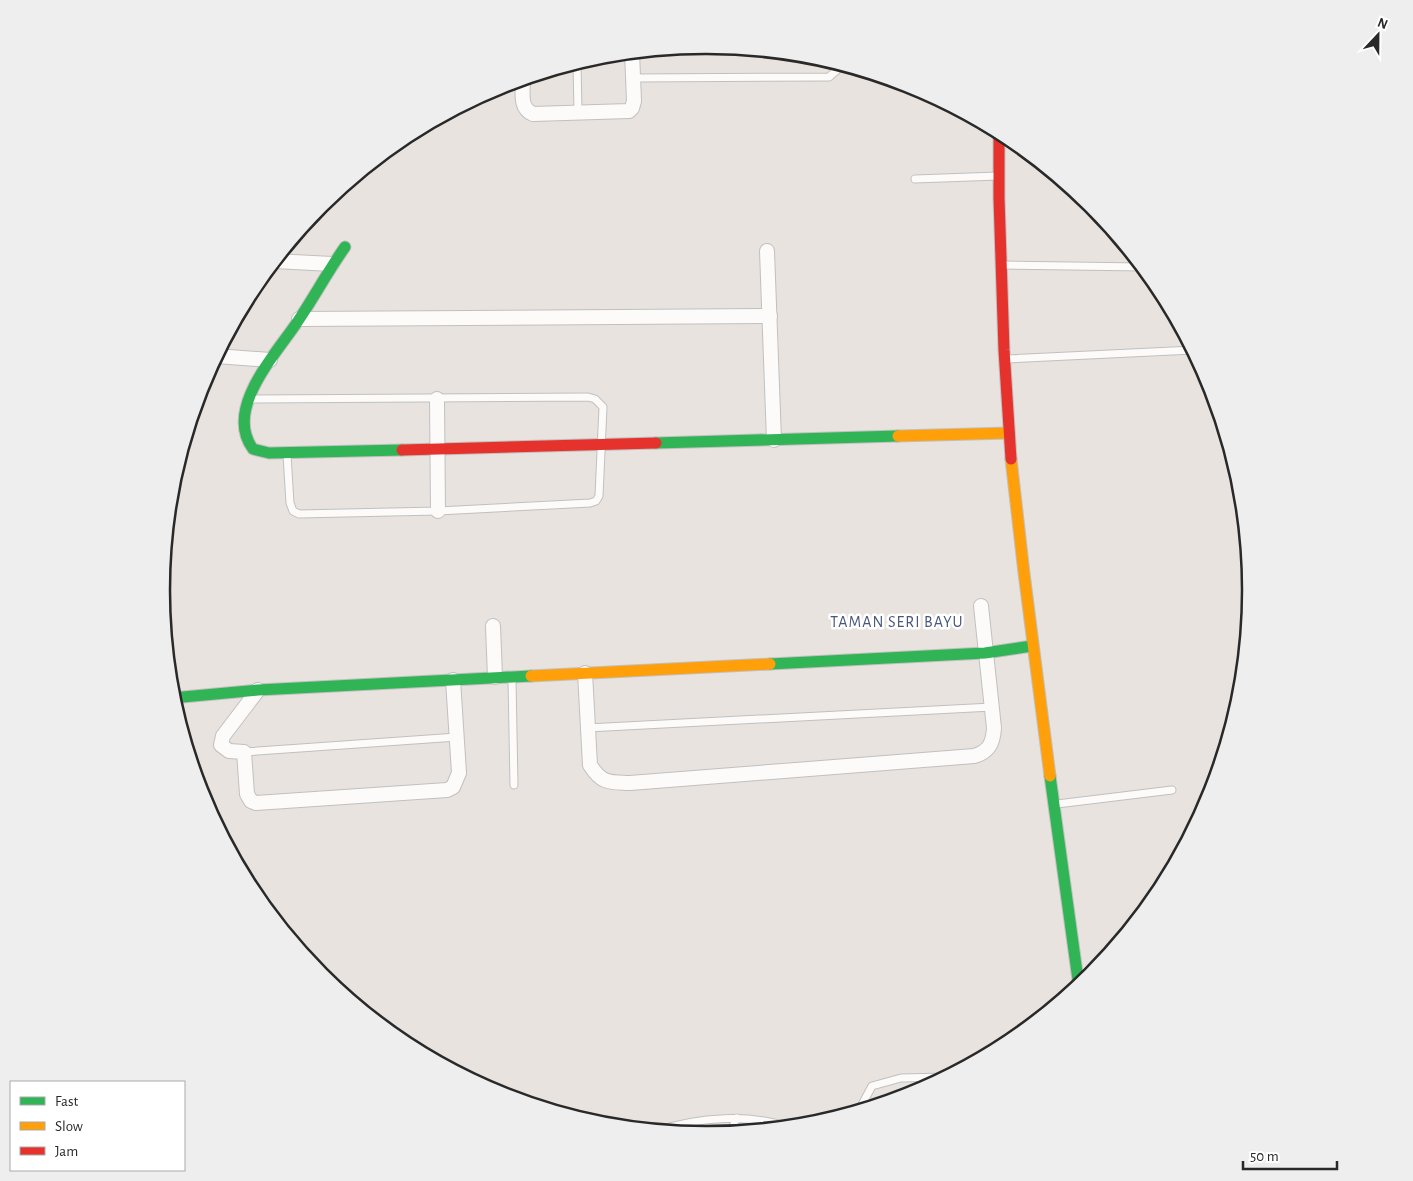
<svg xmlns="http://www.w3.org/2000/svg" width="1413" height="1181" font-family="'Alegreya Sans',sans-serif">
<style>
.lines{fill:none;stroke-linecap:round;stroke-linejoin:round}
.lane-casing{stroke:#c1c0c0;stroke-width:9}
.street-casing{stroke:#c1c0c0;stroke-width:16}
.fast-casing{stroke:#c1c0c0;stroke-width:13}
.slow-casing{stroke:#c1c0c0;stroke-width:13}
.jam-casing{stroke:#c1c0c0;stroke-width:13}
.lane{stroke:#fcfbfa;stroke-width:7}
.street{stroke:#fcfbfa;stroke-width:14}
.fast{stroke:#30b455;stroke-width:11}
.slow{stroke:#ff9f0a;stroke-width:11}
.jam{stroke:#e5322d;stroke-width:11}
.labels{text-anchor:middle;stroke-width:5;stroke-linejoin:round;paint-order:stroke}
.neighbourhood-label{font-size:16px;letter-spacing:1px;fill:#48577b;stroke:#fff}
.rim{fill:none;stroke:#292929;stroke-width:2.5}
</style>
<rect width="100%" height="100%" fill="#e8e3de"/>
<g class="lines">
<g class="lane-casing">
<g id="lane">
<path d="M577 63 578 112"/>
<path d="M633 78 829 77 837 70 838 63"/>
<path d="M915 179 998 176"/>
<path d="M1003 265 1143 267"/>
<path d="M1007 359 1193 350"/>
<path d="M251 399 588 397 595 399 603 407 599 496 596 501 590 503 438 511 299 514 293 511 290 503 287 455"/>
<path d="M512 680 514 785"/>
<path d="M587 728 992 707"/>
<path d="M244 752 457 737"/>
<path d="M1057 804 1172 790"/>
<path d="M858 1112 872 1086 901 1078 947 1077"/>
<path d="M656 1131C699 1117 749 1113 792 1128"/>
<path d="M729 1134 737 1118"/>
</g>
</g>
<g class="street-casing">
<g id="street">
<path d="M523 79C523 92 519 108 533 114L629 111 632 108 634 101 632 52"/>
<path d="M767 251 774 440"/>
<path d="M274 261 332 264"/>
<path d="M299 319 770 316"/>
<path d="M216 356 270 360"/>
<path d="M437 399 438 511"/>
<path d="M493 626 495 677"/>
<path d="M585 673 590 765C602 784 609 782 630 783L974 756C989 752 993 743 994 728L981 606"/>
<path d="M258 690 223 736 221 745 229 751 244 752 247 794 251 801 256 803 447 790 453 787 459 773 453 680"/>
</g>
</g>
<g class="fast-casing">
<g id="fast">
<path d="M345 247C328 271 314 297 298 321 277 353 223 409 253 449L269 453 402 450"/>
<path d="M656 443 898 436"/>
<path d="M770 664 985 653 1032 646"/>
<path d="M172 698 258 690 531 676"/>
<path d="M1050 776 1079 987"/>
</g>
</g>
<g class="slow-casing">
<g id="slow">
<path d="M898 436 1009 433"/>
<path d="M1011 459 1024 573 1050 776"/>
<path d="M531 676 770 664"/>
</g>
</g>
<g class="jam-casing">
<g id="jam">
<path d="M999 131V198L1004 350 1011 459"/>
<path d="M402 450 656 443"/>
</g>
</g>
<use href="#lane" class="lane"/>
<use href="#street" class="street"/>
<use href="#fast" class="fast"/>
<use href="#slow" class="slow"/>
<use href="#jam" class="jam"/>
</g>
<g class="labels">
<g class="neighbourhood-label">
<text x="897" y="627">TAMAN SERI BAYU</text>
</g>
</g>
<path d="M0 0H1413V1181H0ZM170 590a536 536 0 1 1 1072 0a536 536 0 1 1-1072 0Z" fill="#eee" fill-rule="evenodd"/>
<path class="rim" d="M170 590a536 536 0 1 1 1072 0a536 536 0 1 1-1072 0Z"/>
<rect x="10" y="1081" width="175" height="90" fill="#ffffff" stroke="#a9a9a9"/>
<rect x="20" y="1097" width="25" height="8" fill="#30b455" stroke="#a9a9a9"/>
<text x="55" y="1106" font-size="15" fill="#292929">Fast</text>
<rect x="20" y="1122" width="25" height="8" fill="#ff9f0a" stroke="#a9a9a9"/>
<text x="55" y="1131" font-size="15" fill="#292929">Slow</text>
<rect x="20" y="1147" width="25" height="8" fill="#e5322d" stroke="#a9a9a9"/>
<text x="55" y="1156" font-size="15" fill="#292929">Jam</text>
<g transform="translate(1378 35) rotate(22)" stroke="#ffffff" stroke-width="4" paint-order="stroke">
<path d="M0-4L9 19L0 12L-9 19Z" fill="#292929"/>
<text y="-8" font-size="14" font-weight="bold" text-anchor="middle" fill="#292929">N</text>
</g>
<path d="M1243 1161v8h94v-8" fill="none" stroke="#292929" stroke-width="2.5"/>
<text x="1250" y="1161" font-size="15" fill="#292929" stroke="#ffffff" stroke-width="4" paint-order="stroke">50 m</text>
</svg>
